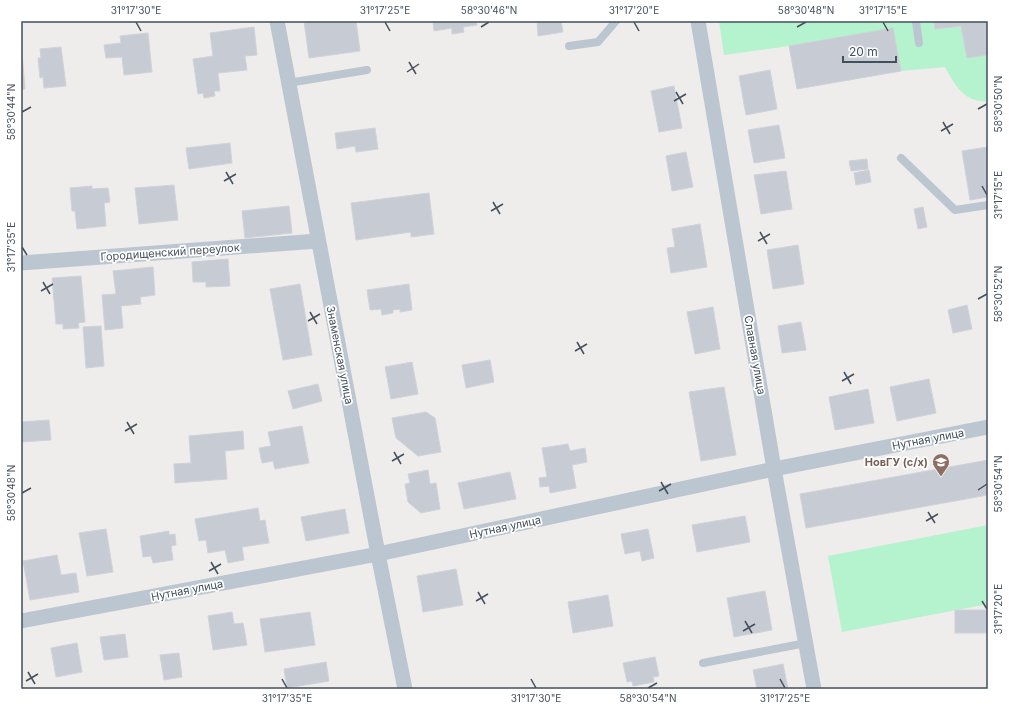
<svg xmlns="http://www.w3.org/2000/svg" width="1009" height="710" font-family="Inter,sans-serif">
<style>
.green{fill:#b5f2ce}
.building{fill:#c7cbd3;stroke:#cfd2d9}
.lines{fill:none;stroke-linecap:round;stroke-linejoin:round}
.lane{stroke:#bbc6d0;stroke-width:8}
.street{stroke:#bbc6d0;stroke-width:15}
.ticks{fill:none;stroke:#434f5b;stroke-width:1.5}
.labels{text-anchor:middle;stroke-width:3.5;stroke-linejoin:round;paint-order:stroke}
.street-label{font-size:11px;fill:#434f5b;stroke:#fff}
.education-label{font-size:11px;font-weight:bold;fill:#785e54;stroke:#fff;text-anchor:end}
.neatline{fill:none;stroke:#434f5b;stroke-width:1.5}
.ticks-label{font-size:10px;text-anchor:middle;fill:#434f5b}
</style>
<rect width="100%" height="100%" fill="#efecec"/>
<g class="green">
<path d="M719 21H988V101C964 103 955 85 945 67L901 71 797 89 789 46 724 55Z"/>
<path d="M988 525V604L842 632 828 556Z"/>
</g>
<g class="building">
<path d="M304 21H356L360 51 309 58Z"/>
<path d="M433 21H476L477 25 463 27 464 32 452 34V28L434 31Z"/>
<path d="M537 21H561L563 32 538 36Z"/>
<path d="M934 21H988V55L967 58 961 26 935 29Z"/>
<path d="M254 27 257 55 245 56 247 70 218 73 220 91H214L215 96 204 98 203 93 198 94 193 59 213 56 210 33Z"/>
<path d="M893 28 901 71 797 89 789 46Z"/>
<path d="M148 33 152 72 124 75 122 57 106 58 104 45 121 43 120 36Z"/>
<path d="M21 41 25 89 21 90Z"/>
<path d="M61 47 66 86 44 88 43 77 40 78 38 58H41L40 49Z"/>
<path d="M770 70 777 109 746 115 739 76Z"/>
<path d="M674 86 682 128 659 132 651 91Z"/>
<path d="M779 125 785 158 754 163 748 130Z"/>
<path d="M375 128 378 149 356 152 355 146 337 149 335 133Z"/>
<path d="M230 143 232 163 189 169 186 148Z"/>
<path d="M988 147V197L970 200 962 151Z"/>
<path d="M686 152 693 187 672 191 666 156Z"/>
<path d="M867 159 868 169 851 171 849 161Z"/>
<path d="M869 170 871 182 856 185 854 173Z"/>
<path d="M786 171 792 209 761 214 754 175Z"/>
<path d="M174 185 178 220 139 224 135 188Z"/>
<path d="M92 186V189L108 188 110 202 104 203 106 226 77 229 75 211H72L70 188Z"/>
<path d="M429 193 434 234 411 237V232L356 240 351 203Z"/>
<path d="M289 206 292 233 245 238 242 211Z"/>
<path d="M923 207 927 227 918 229 914 209Z"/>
<path d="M700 224 707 267 671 273 667 248 675 247 672 229Z"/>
<path d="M798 245 804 284 773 289 767 250Z"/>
<path d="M228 259 230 286 206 287V282H193L192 262Z"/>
<path d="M153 267 155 295 140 297 141 304 121 306 123 328 105 330 102 295 116 294 113 271Z"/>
<path d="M81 276 85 322 78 323 79 328 63 329V324H56L52 278Z"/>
<path d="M300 284 312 355 283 360 270 289Z"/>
<path d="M409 284 412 310 400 312V309L393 310V313L382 315 381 309 370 310 367 290Z"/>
<path d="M967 305 972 329 953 333 948 310Z"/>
<path d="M713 307 720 349 695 354 687 312Z"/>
<path d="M801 322 806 350 782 353 778 326Z"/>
<path d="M101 326 104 366 86 368 83 327Z"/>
<path d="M490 360 494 382 466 388 462 365Z"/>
<path d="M412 362 418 394 391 399 385 367Z"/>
<path d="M929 379 936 413 897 421 890 387Z"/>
<path d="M318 384 322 401 293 409 288 391Z"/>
<path d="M724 387 736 455 701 461 689 392Z"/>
<path d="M868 389 874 423 835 430 829 397Z"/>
<path d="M426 412 435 418 441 452 418 456 396 438 392 418Z"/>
<path d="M49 420 51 440 21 442V422Z"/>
<path d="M302 426 309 463 275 469 273 461 262 463 259 448 271 446 268 432Z"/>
<path d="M243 431 244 449 225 451 227 479 175 483 174 464 191 463 189 436Z"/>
<path d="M568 444 570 451 585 448 587 462 572 465 576 488 550 493 549 486 540 487 539 478 547 477 542 448Z"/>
<path d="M988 460V495L806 528 800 494Z"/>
<path d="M428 470 430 484 436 483 440 509 421 513 408 502 405 484 410 483 408 474Z"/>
<path d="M510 472 516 499 464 509 458 483Z"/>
<path d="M258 508 260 521 265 520 269 543 242 547 244 560 228 563 225 550 208 553 206 540 199 541 195 519Z"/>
<path d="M345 509 349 533 306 541 301 517Z"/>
<path d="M745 516 750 542 697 552 692 525Z"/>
<path d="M106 529 113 572 87 576 79 533Z"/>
<path d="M648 529 654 558 642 561 640 551 625 554 621 534Z"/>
<path d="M169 531V535L175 534 176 545 171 546 173 560 153 563 151 556 143 557 140 536Z"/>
<path d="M57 555 61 575 76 573 79 592 30 600 23 561Z"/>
<path d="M456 569 463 605 423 612 417 576Z"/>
<path d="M765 591 772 630 734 637 727 598Z"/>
<path d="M608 595 613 626 573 633 568 602Z"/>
<rect x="955" y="610" width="33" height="23"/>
<path d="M232 612 234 624 243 623 247 645 213 650 208 616Z"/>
<path d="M310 612 315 645 265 652 260 619Z"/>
<path d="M125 634 128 657 104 660 100 637Z"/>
<path d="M77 643 82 672 56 677 51 648Z"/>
<path d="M179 653 182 677 164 680 160 655Z"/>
<path d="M655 657 659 676 653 677 654 682 633 686 632 681 627 682 623 663Z"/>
<path d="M326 662 329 681 287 688 284 669Z"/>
<path d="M783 664 788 689H757L753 670Z"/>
</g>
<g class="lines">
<g class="lane">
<path d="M916 21 919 43"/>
<path d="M569 46 598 42 616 21"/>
<path d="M288 83 367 70"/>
<path d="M901 158 955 210 988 205"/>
<path d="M703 663 806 643"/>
</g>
<g class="street">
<path d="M277 21 378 554 405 689"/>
<path d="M698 21 774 469 814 689"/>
<path d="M21 263 318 241"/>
<path d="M21 621 378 554 774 469 988 427"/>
</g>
</g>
<path class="ticks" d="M136 22 141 31M385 22 390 31M634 22 639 31M883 22 888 31M481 27 489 22M797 27 806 22M409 62 416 74M407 72 419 64M676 92 683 104M674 101 686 94M978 109 987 104M22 112 31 107M943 122 950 134M941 131 953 124M226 172 233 184M224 181 236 174M982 186 987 195M493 202 500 214M491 211 503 204M760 232 767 244M758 241 770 234M22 247 27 255M43 282 50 294M41 291 53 284M978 299 987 294M310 312 317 324M308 321 320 314M577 342 584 354M575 351 587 344M844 372 851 384M842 381 854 374M127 422 134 434M125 431 137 424M394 452 401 464M392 461 404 454M661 482 668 494M978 490 987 484M659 491 671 484M22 493 31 488M928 512 935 523M926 521 938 514M211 562 218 574M209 571 221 564M478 592 485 604M476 601 488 594M982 601 987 609M745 621 752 633M743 631 755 624M28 672 35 684M282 679 287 688M531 679 536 688M780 679 785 688M26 681 38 674M648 688 657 683"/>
<defs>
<g id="university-pin" transform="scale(0.9)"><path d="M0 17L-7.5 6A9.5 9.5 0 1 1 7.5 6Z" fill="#8d6e63" stroke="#fff"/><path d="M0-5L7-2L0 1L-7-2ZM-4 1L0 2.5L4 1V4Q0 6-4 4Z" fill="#fff"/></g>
</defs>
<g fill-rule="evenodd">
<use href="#university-pin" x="941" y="462"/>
</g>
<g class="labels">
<g class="street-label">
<text transform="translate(170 252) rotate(-4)" y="4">Городищенский переулок</text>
<text transform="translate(340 355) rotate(79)" y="4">Знаменская улица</text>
<text transform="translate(755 355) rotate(80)" y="4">Славная улица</text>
<text transform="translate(928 439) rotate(-11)" y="4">Нутная улица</text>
<text transform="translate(505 527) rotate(-12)" y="4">Нутная улица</text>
<text transform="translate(187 590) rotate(-11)" y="4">Нутная улица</text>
</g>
<g class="education-label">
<text x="928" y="466">НовГУ (с/х)</text>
</g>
</g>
<rect width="1009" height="710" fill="none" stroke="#ffffff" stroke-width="44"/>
<path d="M843 56v6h53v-6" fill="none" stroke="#434f5b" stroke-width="2"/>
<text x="849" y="56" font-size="12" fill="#434f5b" stroke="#ffffff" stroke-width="3" paint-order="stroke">20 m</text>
<rect x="22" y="22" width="965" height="666" class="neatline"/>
<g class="ticks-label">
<text x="136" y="14">31°17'30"E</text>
<text x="385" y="14">31°17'25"E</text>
<text x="489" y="14">58°30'46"N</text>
<text x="634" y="14">31°17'20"E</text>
<text x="806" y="14">58°30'48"N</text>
<text x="883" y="14">31°17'15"E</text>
<text transform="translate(998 104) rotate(-90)" y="4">58°30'50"N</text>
<text transform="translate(11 112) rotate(-90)" y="4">58°30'44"N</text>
<text transform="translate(998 195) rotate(-90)" y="4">31°17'15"E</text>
<text transform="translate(11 247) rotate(-90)" y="4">31°17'35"E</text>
<text transform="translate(998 294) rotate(-90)" y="4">58°30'52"N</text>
<text transform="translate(998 484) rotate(-90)" y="4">58°30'54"N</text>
<text transform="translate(11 493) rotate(-90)" y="4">58°30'48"N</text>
<text transform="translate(998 609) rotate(-90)" y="4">31°17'20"E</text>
<text x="287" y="702">31°17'35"E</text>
<text x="536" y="702">31°17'30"E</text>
<text x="648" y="702">58°30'54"N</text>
<text x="785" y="702">31°17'25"E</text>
</g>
</svg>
